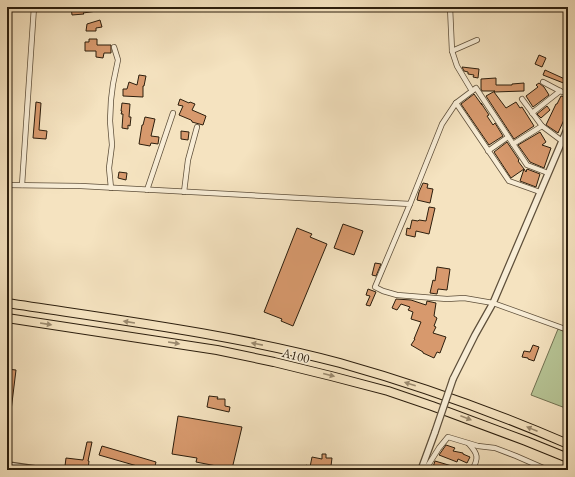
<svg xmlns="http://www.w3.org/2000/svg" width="575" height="477" font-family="'EB Garamond',serif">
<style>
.green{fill:#b7c596;stroke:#727252}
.building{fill:#d7996d;stroke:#2c1e0d}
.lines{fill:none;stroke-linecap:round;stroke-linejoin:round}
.minor-casing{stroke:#5e4f3a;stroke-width:6}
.tertiary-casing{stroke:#5e4f3a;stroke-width:8}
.motorway-casing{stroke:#2c1e0d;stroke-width:10}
.minor{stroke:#f8edd6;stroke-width:4.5}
.tertiary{stroke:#f8edd6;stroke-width:5.5}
.motorway{stroke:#f5e3c0;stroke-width:8}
.tertiary-bridge-casing{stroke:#5e4f3a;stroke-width:8;stroke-linecap:butt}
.tertiary-bridge{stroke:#f8edd6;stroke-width:5.5}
.oneway{fill:#9b8a6f}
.labels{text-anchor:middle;stroke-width:3;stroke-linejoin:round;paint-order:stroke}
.street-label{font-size:13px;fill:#2c1e0d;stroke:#f8edd6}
</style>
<rect width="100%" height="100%" fill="#f5e3c0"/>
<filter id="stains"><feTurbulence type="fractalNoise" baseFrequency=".005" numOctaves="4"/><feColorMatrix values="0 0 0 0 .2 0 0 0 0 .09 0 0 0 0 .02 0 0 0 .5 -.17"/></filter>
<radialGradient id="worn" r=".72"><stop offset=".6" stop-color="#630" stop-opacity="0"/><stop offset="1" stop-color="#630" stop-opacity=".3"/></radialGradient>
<path class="green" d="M558 329 568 333V409L531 395Z"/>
<g class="building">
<path d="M71 7H97V11L83 13 84 14 72 15Z"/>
<path d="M100 20 102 27 96 28V31H86L87 24Z"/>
<path d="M89 39H97V45H111V53H104L103 58 96 57V51H85V42H89Z"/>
<path d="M539 55 546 58 542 67 535 64Z"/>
<path d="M462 67 479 69 478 78 473 77 474 75 468 74V72L464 71Z"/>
<path d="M545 70 567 80 566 84 543 75Z"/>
<path d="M139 75 146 76 144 86H143V97L123 96V89H127L129 82 137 85Z"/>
<path d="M496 78V85H512V84L524 83V91L494 92 506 108 516 102 520 108 522 107 534 126 514 139 486 96 495 91H482L481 89V79Z"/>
<path d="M539 83 544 87 549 95 533 107 526 96 538 87 536 85Z"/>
<path d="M474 94 482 105 481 103 489 115 487 116 493 125 495 123 503 136 489 145 461 104Z"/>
<path d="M561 96 568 98V111L558 133 546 125 556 104H557Z"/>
<path d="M180 99 189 103 190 102 195 104 192 110 206 116 203 125 192 122V121L191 120 179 115 183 106 178 105Z"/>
<path d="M36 102 41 103 39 130 47 131 46 139 33 138Z"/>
<path d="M122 103 130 104 129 117H131L130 126 128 125V129L122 128 123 114H121L122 111H121Z"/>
<path d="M547 106 550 110 541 118 537 114Z"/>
<path d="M145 117 155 119 151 136 159 137 158 144 151 143 150 146 139 144 142 125H143Z"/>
<path d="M181 131 189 132 188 140 181 139Z"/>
<path d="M540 132 546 142 542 145 551 148 544 168 530 162 518 145Z"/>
<path d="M507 142 519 160 518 161 524 169 511 178 494 152Z"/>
<path d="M524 169 526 172 527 169 540 174 536 187 520 181Z"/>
<path d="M119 172 127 173 126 180 118 178Z"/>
<path d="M423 183 428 184 427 188 433 189 430 203 417 200 419 192Z"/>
<path d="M429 207 435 208 429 234 416 231 415 237 406 235 407 228 410 229 412 220 418 221 419 220 426 221Z"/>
<path d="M343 224 363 231 354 255 334 248Z"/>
<path d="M297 228 312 234 310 237 327 244 293 326 281 321 282 319 264 312Z"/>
<path d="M375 263 381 264 376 276 372 275Z"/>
<path d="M437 267 450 269 447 290 438 289 437 294 430 293 433 280 435 281Z"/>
<path d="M368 289 376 292 370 306 366 305 370 296 366 295Z"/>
<path d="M396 299 411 300 426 305 427 301 436 303 434 316 437 318 434 326 436 327 433 333 446 337 440 353 437 352 434 358 423 353V352L411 345 415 339H414L421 322 411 319 413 312 408 310 410 307 401 304 397 310 392 308Z"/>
<path d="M533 345 539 347 534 361 528 359V358L522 357 524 351 530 352Z"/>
<path d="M7 369 16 370 10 419H7Z"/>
<path d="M209 396 218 397 217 399H225V406L230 407 229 412 207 407Z"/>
<path d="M178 416 242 427 232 469 196 462 197 458 172 454Z"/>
<path d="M87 442H92L88 461H89L88 470 65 466 66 458 83 460Z"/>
<path d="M446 445 455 448 453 451 463 453V454L470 457 467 463 458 459 457 462 439 455Z"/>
<path d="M102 446 156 462 154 470H151L99 455Z"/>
<path d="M322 454H326V458H332L331 466 341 468V470H304L306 465 310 467 312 457 322 459Z"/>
<path d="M435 461 462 469 461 470H432Z"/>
</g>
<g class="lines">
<g class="minor-casing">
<g id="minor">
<path d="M450 7 452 51 457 66 472 91"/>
<path d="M452 51 477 40"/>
<path d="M543 82 560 91 568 94"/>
<path d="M522 99 542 126 562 141"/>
<path d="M532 113 560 91"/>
<path d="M513 144 542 126"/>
<path d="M488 151 508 137"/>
<path d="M7 185 81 186 410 204 375 287 383 291 397 295 447 299 464 298 493 303 568 330"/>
<path d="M22 185 34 7"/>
<path d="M111 188 109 168 112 145 110 121 111 100 113 84 118 60 114 47"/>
<path d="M147 190 173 113"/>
<path d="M184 192 188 160 197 127"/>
<path d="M540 192 509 181 456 103 476 88 527 165 548 173"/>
<path d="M410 204 442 124 456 103"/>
<path d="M469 444C478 454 479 458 472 470"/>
<path d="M422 468 427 467 439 448 448 437 478 446 495 448 516 456 548 470"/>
</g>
</g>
<g class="tertiary-casing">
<g id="tertiary">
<path d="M453 379 475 335 493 303 568 127"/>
<path d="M7 465 42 470"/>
<path d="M421 470 435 432"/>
</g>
</g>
<g class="motorway-casing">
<g id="motorway">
<path d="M7 303C118 320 231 334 340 363 418 385 494 412 568 444"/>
<path d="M7 318 217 350 274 362 331 376 388 391 432 406 526 441 568 458"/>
</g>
</g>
<use href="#minor" class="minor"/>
<use href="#tertiary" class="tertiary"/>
<use href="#motorway" class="motorway"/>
<g class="tertiary-bridge-casing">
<path id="tertiary-bridge" d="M435 432 453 379"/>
</g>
<use href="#tertiary-bridge" class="tertiary-bridge"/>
</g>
<defs><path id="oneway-solid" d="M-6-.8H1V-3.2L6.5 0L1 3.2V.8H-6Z"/></defs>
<g class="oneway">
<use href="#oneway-solid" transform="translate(129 322) rotate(-171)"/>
<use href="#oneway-solid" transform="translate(46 324) rotate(9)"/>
<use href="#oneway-solid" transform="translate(174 343) rotate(9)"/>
<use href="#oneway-solid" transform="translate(257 344) rotate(-169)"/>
<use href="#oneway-solid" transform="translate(329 375) rotate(14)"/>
<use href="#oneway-solid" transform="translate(410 384) rotate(-163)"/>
<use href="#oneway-solid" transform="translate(466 418) rotate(21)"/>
<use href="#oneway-solid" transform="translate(532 429) rotate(-158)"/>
</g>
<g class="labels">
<g class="street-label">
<text transform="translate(296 355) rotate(14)" y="5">A100</text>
</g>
</g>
<rect width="575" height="477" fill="none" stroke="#f5e3c0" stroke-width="24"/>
<rect x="8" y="8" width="559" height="461" fill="none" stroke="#2c1e0d" stroke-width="2"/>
<rect x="12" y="12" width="551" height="453" fill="none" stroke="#2c1e0d"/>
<rect width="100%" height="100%" filter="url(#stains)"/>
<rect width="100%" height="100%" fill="url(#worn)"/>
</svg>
